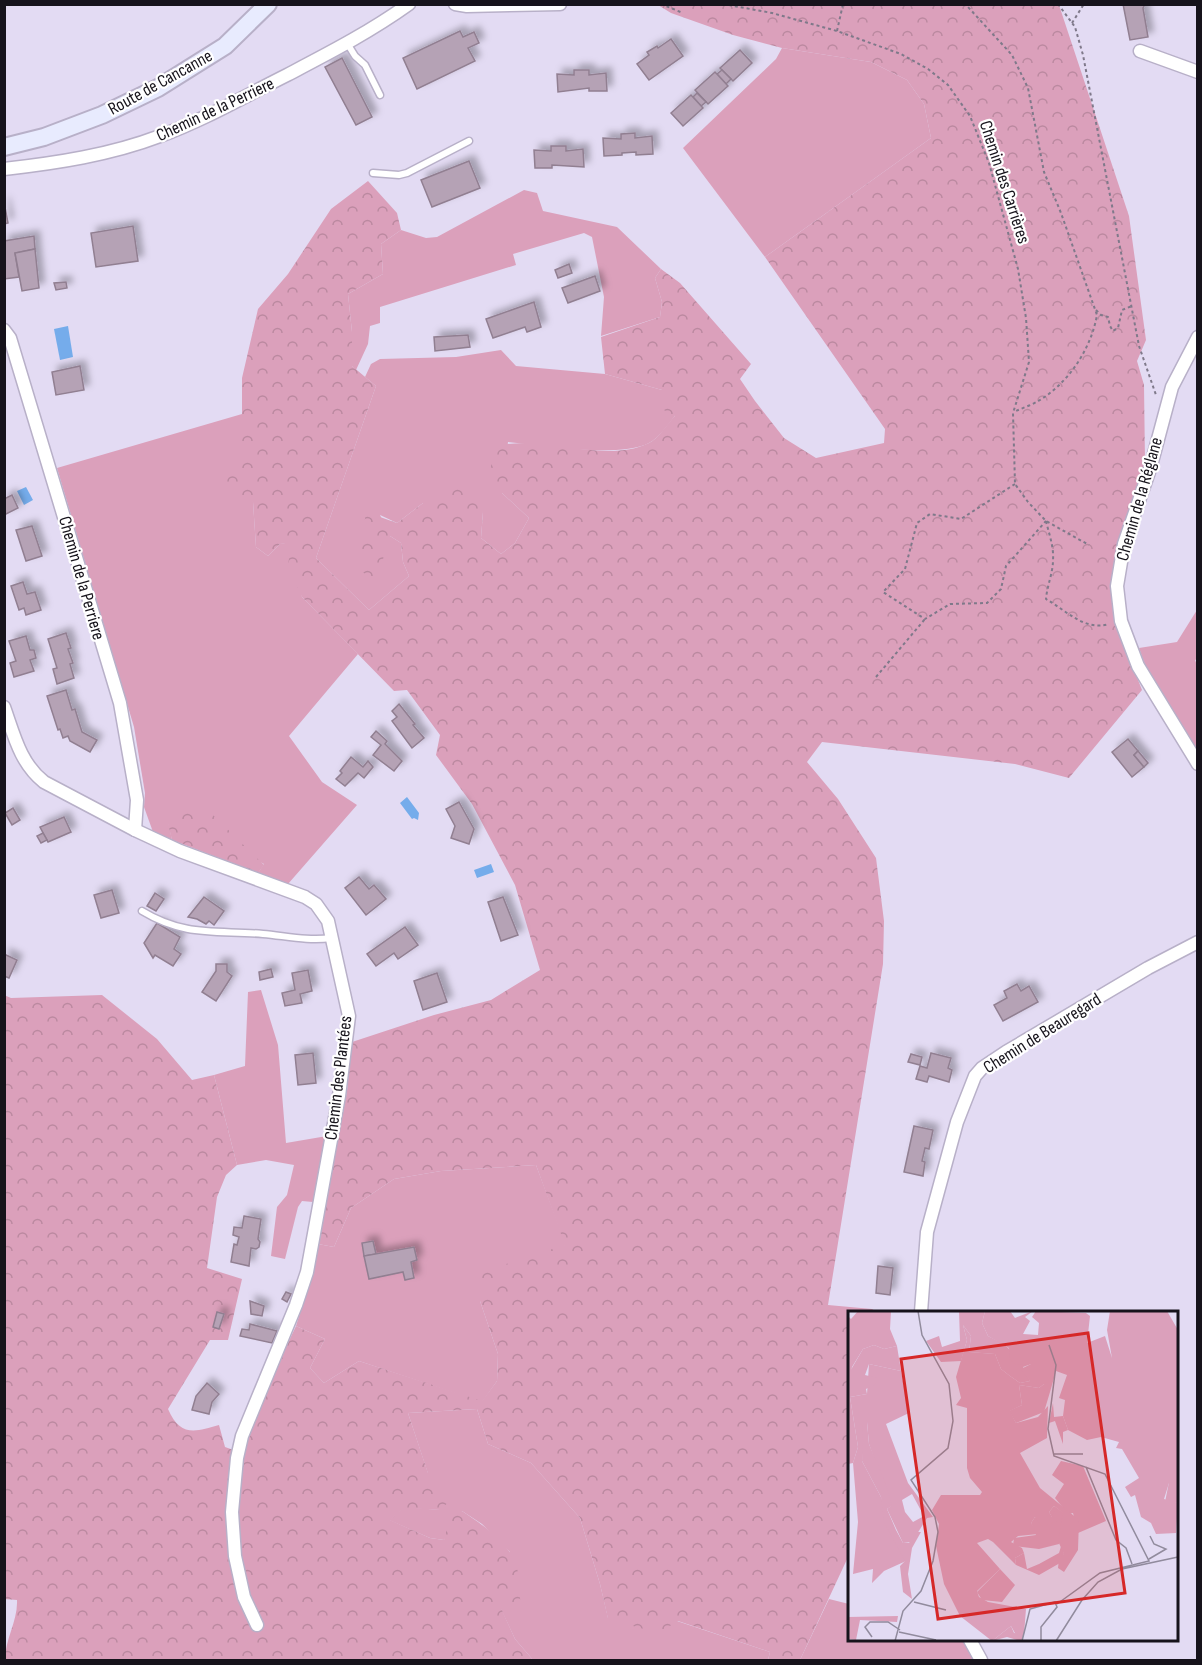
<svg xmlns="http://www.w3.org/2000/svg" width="1202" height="1665" font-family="'Sofia Sans Condensed',sans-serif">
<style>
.green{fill:#dba0bb}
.forest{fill:url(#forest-crowns)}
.water{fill:#75aceb}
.building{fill:#b5a2b5;stroke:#917f91;stroke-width:1.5;filter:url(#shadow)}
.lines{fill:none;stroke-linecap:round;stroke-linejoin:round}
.lane-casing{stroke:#b8b0c8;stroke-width:9}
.street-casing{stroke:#b8b0c8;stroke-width:15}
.secondary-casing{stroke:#b8b0c8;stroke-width:20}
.path{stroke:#7f798a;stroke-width:2;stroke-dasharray:3 3;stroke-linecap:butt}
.lane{stroke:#fff;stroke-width:6}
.street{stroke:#fff;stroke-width:12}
.secondary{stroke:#e8ebfe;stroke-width:16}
.labels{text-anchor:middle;stroke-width:4.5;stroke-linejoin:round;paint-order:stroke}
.street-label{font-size:18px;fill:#16131b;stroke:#fff}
.inset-road{fill:none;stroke:#918b9d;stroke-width:1.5}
.view{fill:#d62828;fill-opacity:0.15;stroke:#d62828;stroke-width:3}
.inset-edge{fill:none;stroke:#16131b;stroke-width:3}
</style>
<defs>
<pattern id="forest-crowns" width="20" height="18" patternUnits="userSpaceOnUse" patternTransform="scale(1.5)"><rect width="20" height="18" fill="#dba0bb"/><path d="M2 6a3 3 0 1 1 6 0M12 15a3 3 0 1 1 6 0" fill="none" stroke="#bb89a0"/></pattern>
<filter id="shadow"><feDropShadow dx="5.5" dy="-5.5" stdDeviation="3" flood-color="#0004"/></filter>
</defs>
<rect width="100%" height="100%" fill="#e3dbf3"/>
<g class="green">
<path d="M782 48 871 62 907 80 924 104 931 138 765 257 683 148 776 59Z"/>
<path d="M524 190 537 193 543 211 617 227 661 269 655 278 662 302 660 317 601 336 604 297 592 237 584 233 513 254 516 265 380 307V323L370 326 368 344 356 370 352 366V332L348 294 383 274 381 244 401 230 426 238 437 237Z"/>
<path d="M501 350 516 366 605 374 662 390 675 416C668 424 659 438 649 443 619 458 543 446 508 442L502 493 529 518 515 543 501 554 481 538 483 512 423 503 397 523 380 515 390 536 401 543 403 562 409 576 369 610 316 558 376 386 365 377 371 364 380 359 456 357Z"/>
<path d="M242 414V456L253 502 256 547 268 556 280 544 291 542 302 597 358 654 289 736 322 782 357 805 288 884 258 873 264 864 167 816 172 840 153 832 144 807 145 793 134 727 57 468Z"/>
<path d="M1197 610V659L1195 660 1198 668 1197 754 1148 673 1139 648 1177 642Z"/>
<path d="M261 990 278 1045 286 1143 327 1136 313 1202 302 1201 298 1207 285 1259 271 1256 277 1207 287 1195 294 1165 266 1160 237 1165 214 1075 245 1066 248 992Z"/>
<path d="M536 1165 566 1245 480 1301 498 1354 497 1381 482 1402 359 1361 324 1383 310 1368 325 1339 296 1326 312 1274 318 1244 334 1247 351 1208 394 1179 441 1171Z"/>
<path d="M477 1409 488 1444 531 1463 580 1518 600 1584 608 1618 677 1621 770 1652 768 1660H533L515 1639 500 1607 510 1552 482 1524 462 1511 444 1540 430 1538 389 1520 404 1507 440 1510 408 1413Z"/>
<path d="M829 1599 849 1604 850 1640H964L975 1660H800Z"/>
</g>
<g class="forest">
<path d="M658 5H1059L1129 216 1146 340 1137 361 1144 385 1145 462 1117 555 1111 594 1117 627 1142 690 1069 778 1015 764 822 742 807 762 838 799 876 858 884 921 883 964 828 1305 872 1309 877 1312H850L849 1555 800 1660H768L770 1652 678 1621 658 1633 608 1619 600 1584 580 1518 531 1463 488 1444 477 1409 408 1413 428 1473 453 1498 440 1510 404 1508 390 1520 430 1538 444 1540 451 1513 462 1511C481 1524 511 1543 517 1568 520 1580 519 1594 521 1606L501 1608 515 1639 533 1660H5C5 1639 18 1621 17 1600L4 1599V995L11 998 102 995 157 1039 192 1080 214 1075 237 1165 226 1175 217 1197 207 1268 242 1279 228 1340H210L168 1409C180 1437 195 1432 219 1425L225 1447 242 1453 269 1383 296 1326 325 1339 310 1368 324 1383 359 1361 482 1401 497 1381 498 1354 480 1301 481 1272 565 1245 536 1165 441 1171 394 1179 351 1208 334 1247 318 1244 347 1091 352 1042 434 1015 491 1000 540 970 515 885 472 804 436 755 440 735 407 690 394 691 302 597 288 566 291 543 280 544 268 556 256 547 253 502 228 497 223 476 242 456V378L258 309 288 274 331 209 368 181 397 213 401 230 381 244 383 274 348 294 352 332V366L376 386 316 558 369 610 409 576 403 562 401 543 390 536 377 579 357 570 366 512 397 523 423 503 464 485 483 512 481 538 501 554 515 543 529 518 502 493 491 467 493 447C539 433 604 465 649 443 658 439 667 424 675 416L662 409V390L605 374 601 337 660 317 662 302 655 278 661 269 680 283 751 364 740 379 755 401 784 438 816 458 884 443 885 429 765 257 931 138 924 104 907 80 871 62 782 48 733 35 671 13Z"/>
<path d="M208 810 264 865 258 873 172 840 166 816Z"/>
</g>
<g class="water">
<path d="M68 326 73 357 60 360 54 329Z"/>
<path d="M26 487 33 500 24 505 17 491Z"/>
<path d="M407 797 419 813 418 820 414 818 412 819 400 803Z"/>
<path d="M491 864 494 872 477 878 474 870Z"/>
</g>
<g class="building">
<path d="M1123 4H1145L1143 8 1148 37 1130 40Z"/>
<path d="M460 31 463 37 474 32 479 43 468 48 475 61 417 89 403 58Z"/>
<path d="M671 39 683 56 649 80 637 64 649 55 647 52 657 46 658 48Z"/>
<path d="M740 50 752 63 733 81 720 68Z"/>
<path d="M342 58 372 117 356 125 325 67Z"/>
<path d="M574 70H589V75L606 73 607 91H589V88L558 92 557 74 574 75Z"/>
<path d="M722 70 731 79 726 84 717 74Z"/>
<path d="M715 72 728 86 708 104 695 90Z"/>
<path d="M697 93 706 102 701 106 693 97Z"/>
<path d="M691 95 703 108 683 126 671 113Z"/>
<path d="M635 133V138L652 136 653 154 636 155V152L622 153V155L604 156 603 138 621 139V134Z"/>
<path d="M551 146H566V151L583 149 584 167 552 165V168H535L534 150 551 151Z"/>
<path d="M469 161 480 188 432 207 421 180Z"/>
<path d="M4 202 8 223 4 224Z"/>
<path d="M133 226 138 261 96 267 91 233Z"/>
<path d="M34 236 35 249 15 253 19 277 4 279V241Z"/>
<path d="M35 249 39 288 22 291 15 253Z"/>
<path d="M569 264 572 273 558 278 555 270Z"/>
<path d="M595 276 600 291 568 303 562 288Z"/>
<path d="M66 282 67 288 56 290 54 283Z"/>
<path d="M534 302 541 327 527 332 525 327 493 338 486 319Z"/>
<path d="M468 335 470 347 435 351 434 337Z"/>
<path d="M80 366 84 390 56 395 52 372Z"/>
<path d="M12 495 18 508 4 515V499Z"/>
<path d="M32 526 42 556 26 561 16 530Z"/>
<path d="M23 582 27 594 35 592 41 610 26 615 24 608 19 610 11 586Z"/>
<path d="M66 633 71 648 68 649 73 663 70 664 74 678 57 684 53 669 57 668 48 639Z"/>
<path d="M26 636 30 650H34L36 658 30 660 34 671 14 677 10 663 16 661 9 641Z"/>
<path d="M66 690 72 710 75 709 82 732 97 740 90 752 70 741 68 736 63 738 60 729 58 730 47 696Z"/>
<path d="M399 704 415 724 413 725 424 738 412 748 392 721 397 717 392 711Z"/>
<path d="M376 731 387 741 385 744 402 761 394 771 373 755 381 745 371 737Z"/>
<path d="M1128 739 1138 751 1134 755 1144 767 1132 777 1112 752Z"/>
<path d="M1138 751 1148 763 1144 767 1134 755Z"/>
<path d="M351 757 363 767 368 761 373 767 364 778 358 773 345 786 336 779 342 773 340 771Z"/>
<path d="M459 802 474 829 469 844 451 838 455 826 446 809Z"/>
<path d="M13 808 20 820 12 825 5 813Z"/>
<path d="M64 817 71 832 48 842 40 827Z"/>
<path d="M43 833 47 840 41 843 37 836Z"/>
<path d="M359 877 369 889 374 885 386 899 366 915 345 888Z"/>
<path d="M112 890 119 913 101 918 94 895Z"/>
<path d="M155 893 164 899 156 911 147 906Z"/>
<path d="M204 897 224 911 214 925 209 921 206 924 197 919 188 917Z"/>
<path d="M503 897 518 935 501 941 488 902Z"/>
<path d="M157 923 180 937 174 949 181 954 173 966 155 955 153 958 144 943Z"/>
<path d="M405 927 418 945 398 959 394 953 376 966 367 954Z"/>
<path d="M4 954 17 960 9 978 4 976Z"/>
<path d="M216 964H227V972L232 976 216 1001 202 992 216 971Z"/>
<path d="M271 969 273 977 260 980 259 972Z"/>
<path d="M308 970 312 991 300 994 302 1003 285 1006 282 993 295 990 292 973Z"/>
<path d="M437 973 447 1002 423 1010 414 981Z"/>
<path d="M1017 984 1021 991 1029 986 1038 1002 1003 1021 994 1005 1007 998 1004 991Z"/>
<path d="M313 1053 316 1083 298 1085 295 1055Z"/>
<path d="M931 1053 951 1058 948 1068 952 1070 949 1082 929 1076 927 1082 916 1079 920 1066 927 1068Z"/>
<path d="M911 1054 922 1057 920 1065 908 1062Z"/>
<path d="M914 1126 933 1130 929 1149 925 1148 922 1161 925 1162 923 1176 904 1172Z"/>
<path d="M244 1216 261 1219 258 1239 260 1242 259 1247 256 1249 251 1248 249 1266 231 1262 234 1244 237 1245 239 1237 233 1235 234 1227 242 1228Z"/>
<path d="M373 1241 376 1254 364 1256 362 1243Z"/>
<path d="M414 1247 417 1260 411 1262 414 1278 405 1280 403 1272 369 1279 364 1256Z"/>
<path d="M878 1266 893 1268 890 1295 876 1293Z"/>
<path d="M286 1292 291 1294 287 1302 282 1299Z"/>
<path d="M250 1301 264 1306 262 1316 251 1314Z"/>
<path d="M217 1312 224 1314 219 1329 213 1327Z"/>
<path d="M250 1324 277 1331 272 1343 240 1336 242 1329 249 1330Z"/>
<path d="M207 1383 219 1394 212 1402 209 1414 192 1410 196 1396Z"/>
</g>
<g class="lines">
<g class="lane-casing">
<g id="lane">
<path d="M347 43 355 56 365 65 380 95"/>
<path d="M373 173 399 175 407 173 469 141"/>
<path d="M142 911C185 937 216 930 263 934 286 936 308 941 331 938"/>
</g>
</g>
<g class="street-casing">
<g id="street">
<path d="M455 4 467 6 560 4"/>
<path d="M1140 51 1198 72"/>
<path d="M4 169C57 163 110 155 160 136 204 120 245 96 287 75 329 53 370 32 409 4"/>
<path d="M4 330 10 338 120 703 137 800 135 830"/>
<path d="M1198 337 1172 387 1150 469 1124 544 1117 586 1121 621 1138 666 1198 764"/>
<path d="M4 707C14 735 20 763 44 782L135 830 180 851 305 897 316 904 328 921 349 1016 339 1096 307 1272 296 1305 242 1436 237 1458 232 1512 235 1556 244 1597 257 1625"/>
<path d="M921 1312 927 1232 957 1122 975 1076 982 1068 1006 1052 1148 968 1198 942"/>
<path d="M970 1640 981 1660"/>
</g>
</g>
<g class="secondary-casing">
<path id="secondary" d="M4 147 44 137 102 115 158 88 225 46 268 4"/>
</g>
<g class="path">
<path d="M661 4 683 13"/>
<path d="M723 4 772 13 837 31 901 54 928 69 948 85 970 116 989 163 1018 269 1026 318 1029 362 1013 413 1015 484 1028 502 1046 521 1089 545"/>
<path d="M963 4 968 7 1012 55 1028 88 1044 172 1061 213 1097 315C1091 349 1069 382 1040 400 1032 405 1022 408 1014 412"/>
<path d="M1058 4 1075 27 1083 55 1139 346 1156 395"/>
<path d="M1072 23 1084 4"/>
<path d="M837 31 843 4"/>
<path d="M1096 310 1101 315 1108 317 1110 326 1113 331 1118 328 1122 310 1132 306"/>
<path d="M1015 484 961 519 930 514 917 523 905 569 883 592 925 619 950 604 987 603 1001 589 1006 566 1046 521"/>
<path d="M1046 521C1049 534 1054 547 1053 560 1053 573 1047 586 1046 599 1067 611 1084 631 1109 624"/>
<path d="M876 677 925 619"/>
</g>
<use href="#lane" class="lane"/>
<use href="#street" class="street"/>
<use href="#secondary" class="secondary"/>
</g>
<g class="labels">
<g class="street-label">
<text transform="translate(160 82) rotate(-29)" y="6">Route de Cancanne</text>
<text transform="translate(215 109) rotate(-25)" y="6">Chemin de la Perriere</text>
<text transform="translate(1005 182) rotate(72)" y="6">Chemin des Carrières</text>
<text transform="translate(1139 499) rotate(-74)" y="6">Chemin de la Réglane</text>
<text transform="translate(82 578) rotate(74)" y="6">Chemin de la Perriere</text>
<text transform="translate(1042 1033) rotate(-32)" y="6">Chemin de Beauregard</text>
<text transform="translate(338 1078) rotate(-83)" y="6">Chemin des Plantées</text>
</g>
</g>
<g transform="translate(848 1311)">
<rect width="330" height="330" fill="#e3dbf3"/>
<path d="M10 0H43L42 18 49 35 36 38 26 34 15 38 4 56 0 76V5L3 8ZM111 0H137L134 12 140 25 156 33 174 51 183 53 175 56 182 70 172 72 162 65 153 58 147 43 121 41 123 25 115 14 119 29 113 50 93 51 78 30 91 25 94 36 112 30ZM21 53 53 60 61 102 38 113 60 172 85 206 79 207 64 231 55 232 39 198 43 195 21 133 19 111 14 150 33 186 58 250 36 260 24 272 25 258 5 263 10 211 5 152 10 136 2 86 19 83ZM64 183 76 205 65 211 57 201 54 189ZM196 73 202 81 196 101 168 112 161 100 174 94 171 74 191 77ZM205 92 206 106 215 105 220 119 215 121V133L207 110 201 112ZM213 150 235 155 258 210 230 222 225 202 220 203 207 187 216 173 204 164ZM329 166 330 192 317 191 321 171ZM206 195 216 202 211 233 191 238 165 235 166 227 188 224 183 212 187 206 200 213 206 210 201 201ZM214 232 216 243 212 252 191 264 168 254 167 247 176 242 179 258 191 253 211 242ZM152 258 167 274 154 291 134 289 129 281ZM50 305 49 311 12 309 8 329 0 328V306ZM163 315 166 322 176 323 173 330 159 326 144 330Z" fill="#dba0bb" fill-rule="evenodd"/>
<path d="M137 0H162L167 7 185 0 177 6 182 10 175 23 190 24 191 12 184 6 188 0 238 2 242 5 239 32 257 25 264 47 259 19 262 0H319L330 19V168L321 172 316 188 330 192 328 222 308 223 303 212 293 206 287 184 283 186 277 176 291 167 274 138 268 137 271 131 253 126 239 129 220 119 215 105 217 89 211 87 219 64 208 60 202 81 197 80 196 73 191 77 171 74 174 94 162 100 168 112 190 106 200 95 199 127 172 142 192 177 231 209 230 239 216 261 210 257 211 247 216 243 210 230 215 202 206 195 201 201 204 206 206 200 209 201V210L194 216 187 206 183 212 190 223 170 225 163 231 174 237 176 242 167 247 168 254 145 231 140 228 129 232 152 258 129 280 131 286 140 291 178 298 176 323 168 324 163 315 144 330 112 305 96 273 88 235 91 213 84 199 93 184H132L134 181 122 167 119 157V97L108 94 113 87 108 66 119 29 115 14 123 25 121 41 147 43 153 58 162 65 172 72 182 70 173 58 183 53 168 54 162 49 161 37 140 25 134 12ZM26 34 36 38 49 35 53 60 21 53 17 64 29 67V72L18 78 19 83 2 86 10 136 5 152 0 153 1 62 15 38ZM15 111H19L21 133 38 174 44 195 39 198 48 219 55 232H61L68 221H73L64 237 60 263 64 288 55 281 52 255 57 250 36 211 33 186 14 150Z" fill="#dba0bb"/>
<path class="inset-road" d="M201 34 208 54 200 118 206 145 257 163 301 250 252 262 209 293M205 143H235M238 156 268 229 278 237 284 253M301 248 318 238 306 233 302 225M66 291 98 299M51 321 88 329M24 326 17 316 22 311H40L52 319M47 330 55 300 73 280 85 250 90 221 87 206 63 169 100 137 105 110 101 73 74 24 70 0M174 330 182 298 207 291 209 296 193 316V330M208 330 234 289 250 271 274 258 330 246"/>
<path class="view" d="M240 22 277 282 90 308 53 48Z"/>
<rect width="330" height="330" class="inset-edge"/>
</g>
<rect width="1202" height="1665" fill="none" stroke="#16131b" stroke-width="12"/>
</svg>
